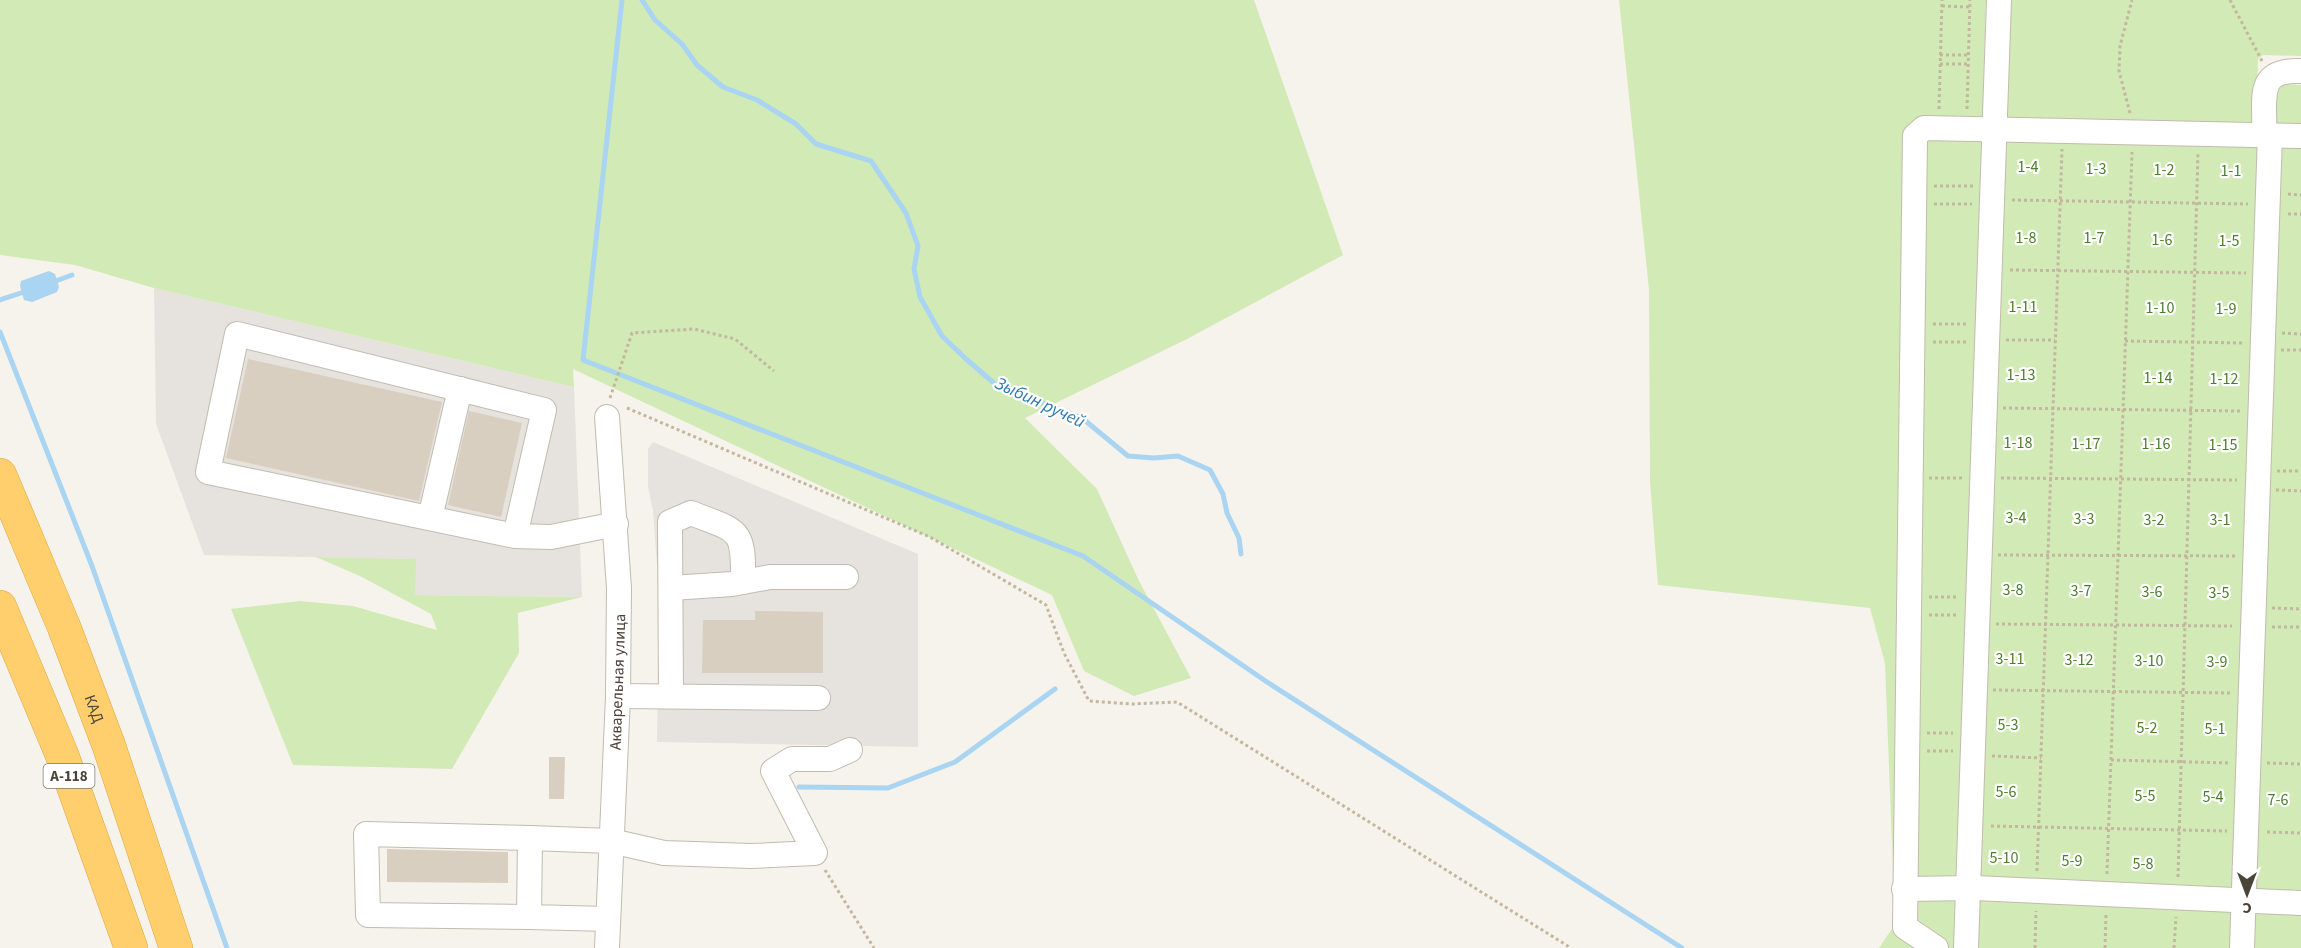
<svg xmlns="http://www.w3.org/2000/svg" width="2301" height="948" font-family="'Source Sans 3',sans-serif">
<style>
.industrial{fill:#e6e2dd}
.green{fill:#d2eab5}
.water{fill:#a9d4f2}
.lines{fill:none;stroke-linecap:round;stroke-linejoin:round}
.stream{stroke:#a9d4f2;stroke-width:5}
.building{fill:#d8cfc1}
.minor-casing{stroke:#c2bbae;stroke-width:26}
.highway-casing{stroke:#e0a43c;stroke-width:34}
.path{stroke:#c4b79f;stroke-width:3;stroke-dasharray:3 3;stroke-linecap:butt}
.minor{stroke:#fff;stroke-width:24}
.highway{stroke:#ffcf6e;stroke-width:33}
.labels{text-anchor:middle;stroke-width:4.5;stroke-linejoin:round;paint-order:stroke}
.shield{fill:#fff;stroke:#817c74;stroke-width:1.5}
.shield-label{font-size:15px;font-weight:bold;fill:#4b4439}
.park-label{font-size:16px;fill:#4a7f2a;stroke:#fff}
.street-label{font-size:16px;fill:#4b4439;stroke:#fff}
.water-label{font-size:18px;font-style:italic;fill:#2e7ab2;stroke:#fff}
</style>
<rect width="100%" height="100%" fill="#f6f3ec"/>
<g class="industrial">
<path d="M154 288 574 387 582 597 415 595V559L204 555 156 424Z"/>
<path d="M653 442 918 554V747L657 742 659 593 653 511 648 487V449Z"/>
</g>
<g class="green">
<path d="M0 0H1254L1343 255 1187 339 1025 418 1097 489 1139 581 1191 678 1134 696 1084 671 1052 595 573 369 574 387 154 288 75 265 0 255Z"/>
<path d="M1619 0H1986L1982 134 2301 141V948H1879L1895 924 1885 663 1870 608 1658 585 1650 481 1649 290Z"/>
<path d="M2005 0H2301V56L2263 55 2258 59 2256 127 2002 121Z"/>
<path d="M2284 84 2301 85V130L2274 129V95Z"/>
<path d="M316 557 416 559 415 595 582 597 518 613 519 653 452 769 293 765 231 609 300 601 353 606 437 630 431 614 360 576Z"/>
</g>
<path class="water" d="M49 271 55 274 59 287 57 292 32 302 24 300 20 286 21 281Z"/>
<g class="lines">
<g class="stream">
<path d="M622 0 583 360 1083 556 1267 682 1682 948"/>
<path d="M642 0 655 20 682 44 697 65 723 87 757 100 796 124 816 144 871 161 906 213 918 246 914 269 920 297 942 336 966 359 995 384 1082 418 1128 456 1154 458 1178 456 1210 470 1223 494 1227 513 1239 538 1241 554"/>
<path d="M53 282 72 275"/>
<path d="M0 300 27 291"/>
<path d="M0 332 92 566 227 948"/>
<path d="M799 787 888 788 955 762 1055 689"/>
</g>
</g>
<g class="building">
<path d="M248 359 442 402 419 501 226 458Z"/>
<path d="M469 411 522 423 501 517 448 505Z"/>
<path d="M755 611 823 612V673H702L703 620H755Z"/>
<path d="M549 757H565L564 799H549Z"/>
<path d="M387 849 508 852V883L387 882Z"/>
</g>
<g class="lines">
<g class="minor-casing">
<g id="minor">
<path d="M2264 135C2266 99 2254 69 2301 71"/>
<path d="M607 417 619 588 618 696 607 948"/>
<path d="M430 518 460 389"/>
<path d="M515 536 544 410 237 334 208 472 515 536 551 537 616 524"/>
<path d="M671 588 732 584 770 577H846"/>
<path d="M618 696 818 698"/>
<path d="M671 696 670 522 691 513C739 532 744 527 743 582"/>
<path d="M1904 889 1975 888 2301 903"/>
<path d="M529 917 368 915 366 834 530 838"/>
<path d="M608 919 529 917 530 838 611 841 664 853 751 856 815 853 773 771 792 759H830L850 750"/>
<path d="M1936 948 1905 927 1915 136 1924 128 2301 136"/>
<path d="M1966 948 1999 0"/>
<path d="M2242 948 2270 135"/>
</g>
</g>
<g class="highway-casing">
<g id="highway">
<path id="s1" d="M0 475 64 627 109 746 176 948"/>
<path d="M0 607 62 755 131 948"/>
</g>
</g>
<g class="path">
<path d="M2230 0 2262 61"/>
<path d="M1942 6 1970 7"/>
<path d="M1940 55H1968"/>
<path d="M1940 64H1968"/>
<path d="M1939 109 1942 0"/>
<path d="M1967 109 1970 0"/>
<path d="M2130 113 2119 71 2120 46 2132 0"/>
<path d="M1934 186H1973"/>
<path d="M2288 194 2301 195"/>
<path d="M2012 200 2248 204"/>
<path d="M1934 204H1972"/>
<path d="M2288 214H2301"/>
<path d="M2010 270 2246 273"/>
<path d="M1933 324H1968"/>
<path d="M2282 333 2301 334"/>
<path d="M2006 340H2055"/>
<path d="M2125 341 2245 343"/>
<path d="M1933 342H1968"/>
<path d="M2281 350H2301"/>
<path d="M610 398 632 333 694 329 735 339 774 371"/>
<path d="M627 408 930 537 1046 605 1064 653 1089 701 1132 704 1177 702 1571 948"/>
<path d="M2003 408 2240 411"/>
<path d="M2277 471H2301"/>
<path d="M1929 478H1964"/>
<path d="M2001 478 2237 480"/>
<path d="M2276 490 2301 491"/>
<path d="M1998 555 2235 556"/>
<path d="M1929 597H1959"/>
<path d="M2272 608 2301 609"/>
<path d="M1929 615H1959"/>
<path d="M1996 624 2232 626"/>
<path d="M2272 627H2301"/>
<path d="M1993 690 2233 693"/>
<path d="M1927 733H1953"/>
<path d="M1927 751H1953"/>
<path d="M1992 756 2041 758"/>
<path d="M2111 760 2230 763"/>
<path d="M2267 763 2301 764"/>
<path d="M1991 826 2227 831"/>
<path d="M2267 832 2301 833"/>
<path d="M825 870 874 948"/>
<path d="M2037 871 2062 149"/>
<path d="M2107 874 2132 152"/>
<path d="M2178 877 2198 152"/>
<path d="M2035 948 2036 911"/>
<path d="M2105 948 2106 914"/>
<path d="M2174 948 2176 917"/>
</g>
<use href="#minor" class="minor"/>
<use href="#highway" class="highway"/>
</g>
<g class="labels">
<rect class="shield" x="43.5" y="764" width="51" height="24" rx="4.5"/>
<g class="shield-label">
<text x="69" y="781">А-118</text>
</g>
<g class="park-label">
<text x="2028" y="172">1-4</text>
<text x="2096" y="174">1-3</text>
<text x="2164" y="175">1-2</text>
<text x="2231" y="176">1-1</text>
<text x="2026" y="243">1-8</text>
<text x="2094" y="243">1-7</text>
<text x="2162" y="245">1-6</text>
<text x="2229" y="246">1-5</text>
<text x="2023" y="312">1-11</text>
<text x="2160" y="313">1-10</text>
<text x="2226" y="314">1-9</text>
<text x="2021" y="380">1-13</text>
<text x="2158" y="383">1-14</text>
<text x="2224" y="384">1-12</text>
<text x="2018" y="448">1-18</text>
<text x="2086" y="449">1-17</text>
<text x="2156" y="449">1-16</text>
<text x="2223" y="450">1-15</text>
<text x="2016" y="523">3-4</text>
<text x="2084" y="524">3-3</text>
<text x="2154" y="525">3-2</text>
<text x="2220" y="525">3-1</text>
<text x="2013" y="595">3-8</text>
<text x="2081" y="596">3-7</text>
<text x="2152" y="597">3-6</text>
<text x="2219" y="598">3-5</text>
<text x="2010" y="664">3-11</text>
<text x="2079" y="665">3-12</text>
<text x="2149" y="666">3-10</text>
<text x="2217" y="667">3-9</text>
<text x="2008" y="730">5-3</text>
<text x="2147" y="733">5-2</text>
<text x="2215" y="734">5-1</text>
<text x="2006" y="797">5-6</text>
<text x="2145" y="801">5-5</text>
<text x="2213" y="802">5-4</text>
<text x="2278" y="805">7-6</text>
<text x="2004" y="863">5-10</text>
<text x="2072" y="866">5-9</text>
<text x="2143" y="869">5-8</text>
</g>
<g class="street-label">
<text transform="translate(617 682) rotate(-88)" y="6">Акварельная улица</text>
<text dy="6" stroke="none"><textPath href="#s1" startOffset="252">КАД</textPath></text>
</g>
<g class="water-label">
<text transform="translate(1040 402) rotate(25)" y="6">Зыбин ручей</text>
</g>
</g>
<g transform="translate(2247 894) rotate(180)" stroke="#ffffff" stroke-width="4.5" paint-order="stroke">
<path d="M0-4.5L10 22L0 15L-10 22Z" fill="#4b4439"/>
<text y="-9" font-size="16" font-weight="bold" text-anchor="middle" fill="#4b4439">С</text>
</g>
</svg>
